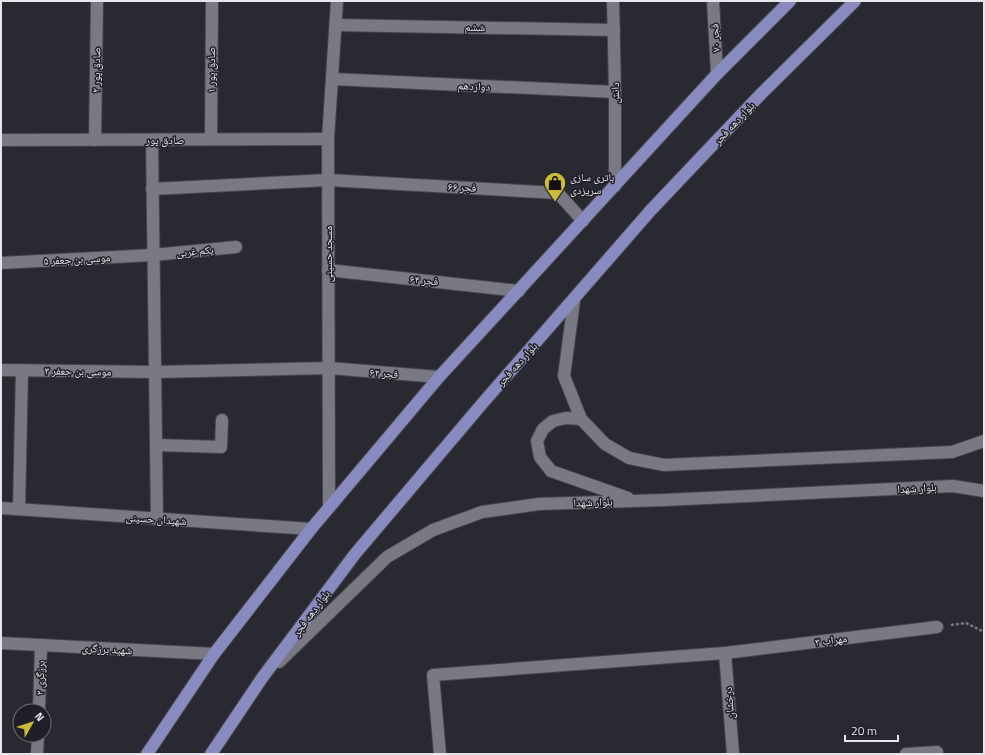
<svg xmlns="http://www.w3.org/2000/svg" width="985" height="755" font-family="'Titillium Web','Noto Naskh Arabic',sans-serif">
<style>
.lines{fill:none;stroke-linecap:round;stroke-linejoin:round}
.minor-casing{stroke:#45454b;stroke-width:14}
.major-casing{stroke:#45454b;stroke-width:14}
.path{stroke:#78797f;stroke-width:2.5;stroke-dasharray:3 2;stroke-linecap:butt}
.minor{stroke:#787982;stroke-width:12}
.major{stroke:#898bc0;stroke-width:12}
.labels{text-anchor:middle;stroke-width:3;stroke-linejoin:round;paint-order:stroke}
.street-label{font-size:11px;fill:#e5e5eb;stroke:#1f2027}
.poi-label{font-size:11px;fill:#e5e5eb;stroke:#1f2027;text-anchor:start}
</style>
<rect width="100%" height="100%" fill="#292a31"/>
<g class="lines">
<g class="minor-casing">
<g id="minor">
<path d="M613 1 615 92V186"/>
<path d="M713 1 717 74"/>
<path d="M336 25 614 30"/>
<path d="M332 79 615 92"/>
<path d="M211 139 212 1"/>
<path d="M1 140 328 139"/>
<path d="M95 140 97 1"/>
<path d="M152 140 157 519"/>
<path d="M152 189 328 180 558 193 583 221"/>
<path d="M1 263 153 255 236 247"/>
<path d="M328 270 519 291"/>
<path d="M574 301 564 376 581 419 605 444 629 458 664 465 952 452 984 441"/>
<path d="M1 370 155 372 329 368 439 377"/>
<path d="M581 419 566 418 553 421 543 429 537 441 540 457 551 471 628 498"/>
<path d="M156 445 221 447 222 420"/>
<path d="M1 508 311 529"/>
<path d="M329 508 328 139 337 1"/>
<path d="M19 509 22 370"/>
<path d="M1 643 214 654"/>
<path d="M725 653 733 754"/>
<path d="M279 662 387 557 433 530 482 512 539 504 664 500 953 486 984 491"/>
<path d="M39 711 41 645"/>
<path d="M37 754 38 735"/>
<path d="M440 754 433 675 725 653 937 627"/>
<path d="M906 754 937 752"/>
</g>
</g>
<g class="major-casing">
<g id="major">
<path d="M147 754 214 654 311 529 439 377 717 74 790 1"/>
<path d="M211 754 262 678 355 554 481 405 651 210 761 94 855 1"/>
</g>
</g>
<path class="path" d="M951 625 966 623 984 632"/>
<use href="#minor" class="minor"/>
<use href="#major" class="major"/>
</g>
<defs>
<g id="shop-pin" transform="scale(1.15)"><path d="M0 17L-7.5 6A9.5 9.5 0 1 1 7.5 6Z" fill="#cbba39" stroke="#1f2027"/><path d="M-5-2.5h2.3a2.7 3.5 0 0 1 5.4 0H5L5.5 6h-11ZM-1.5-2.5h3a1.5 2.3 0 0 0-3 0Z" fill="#111"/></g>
</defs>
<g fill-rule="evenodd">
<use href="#shop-pin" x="555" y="183"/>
</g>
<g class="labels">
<g class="street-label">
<text transform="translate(475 27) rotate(1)" y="4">ششم</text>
<text transform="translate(715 38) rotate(-93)" y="4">فجر ۷۰</text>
<text transform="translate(96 70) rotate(-89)" y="4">صادق پور ۲</text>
<text transform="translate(211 70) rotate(-90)" y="4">صادق پور ۱</text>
<text transform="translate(474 86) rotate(3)" y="4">دوازدهم</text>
<text transform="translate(615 93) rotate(-91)" y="4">دانش</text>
<text transform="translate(734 123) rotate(-47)" y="4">بلوار دهه فجر</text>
<text x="165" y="144">صادق پور</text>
<text transform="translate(462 187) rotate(3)" y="4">فجر ۶۶</text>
<text transform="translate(195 251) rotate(-5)" y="4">یکم غربی</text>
<text transform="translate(328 254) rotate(-90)" y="4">مسجد حسینی</text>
<text transform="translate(77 259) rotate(-3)" y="4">موسی بن جعفر ۵</text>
<text transform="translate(424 280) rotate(6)" y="4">فجر ۶۴</text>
<text transform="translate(517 364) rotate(-48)" y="4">بلوار دهه فجر</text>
<text transform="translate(78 371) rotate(1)" y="4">موسی بن جعفر ۳</text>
<text transform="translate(384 373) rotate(5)" y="4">فجر ۶۲</text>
<text transform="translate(917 488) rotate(-3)" y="4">بلوار شهدا</text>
<text transform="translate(593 502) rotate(-2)" y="4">بلوار شهدا</text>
<text transform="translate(156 519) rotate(4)" y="4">شهیدان حسینی</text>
<text transform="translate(311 613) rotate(-53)" y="4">بلوار دهه فجر</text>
<text transform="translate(831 640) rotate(-7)" y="4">مهراب ۳</text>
<text transform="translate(107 649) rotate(3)" y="4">شهید برزگری</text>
<text transform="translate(40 678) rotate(-88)" y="4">برزگری ۲</text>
<text transform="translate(729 703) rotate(-95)" y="4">درخشان</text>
</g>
<g class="poi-label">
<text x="570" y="181">باتری سازی<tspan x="570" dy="13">سریزدی</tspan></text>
</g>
</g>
<rect width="985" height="755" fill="none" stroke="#e5e5eb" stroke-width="4"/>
<g transform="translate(32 723) rotate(51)"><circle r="19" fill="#1f2027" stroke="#6e6f75"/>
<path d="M0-3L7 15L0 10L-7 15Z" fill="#cbba39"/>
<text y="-6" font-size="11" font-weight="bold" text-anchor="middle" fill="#e5e5eb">N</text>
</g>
<path d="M845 735v6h53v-6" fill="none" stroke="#e5e5eb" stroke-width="2"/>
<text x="851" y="735" font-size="12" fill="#e5e5eb" stroke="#1f2027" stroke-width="3" paint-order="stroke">20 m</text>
</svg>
